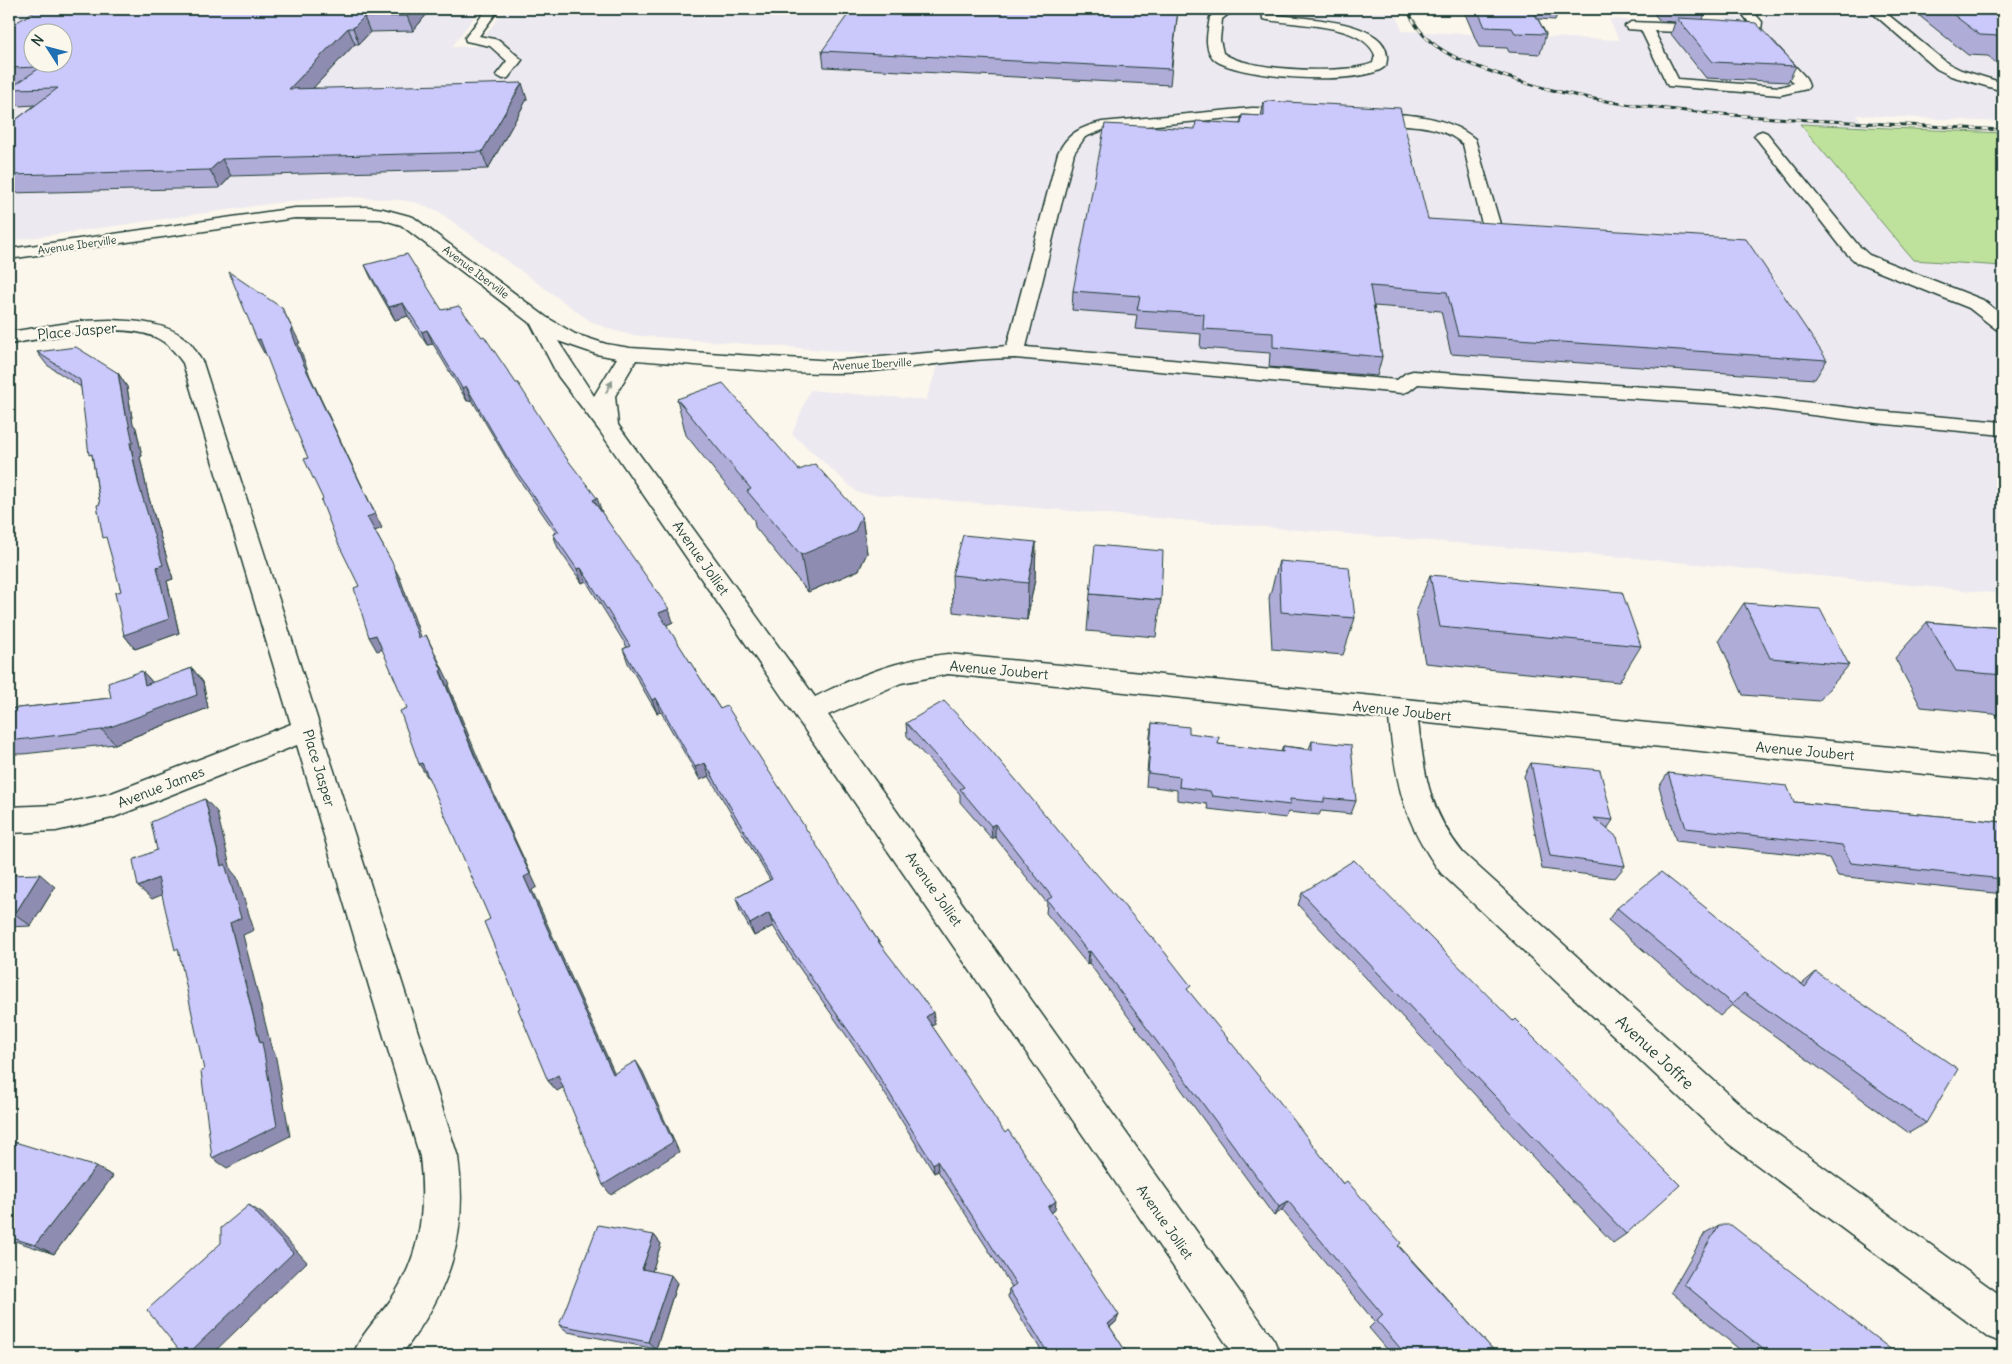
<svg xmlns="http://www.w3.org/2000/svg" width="2012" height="1364" font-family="Delius,sans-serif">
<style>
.built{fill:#ede9f0;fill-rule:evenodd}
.green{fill:#bee29c;stroke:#6e9068}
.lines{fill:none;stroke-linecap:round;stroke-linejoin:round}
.minor-casing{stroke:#1f3d34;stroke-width:3}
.minor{fill:#fbf7ec;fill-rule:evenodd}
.rail-casing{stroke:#1f3d34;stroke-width:3}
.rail{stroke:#fbf7ec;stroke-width:2;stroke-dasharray:5.5;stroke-linecap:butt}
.wall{fill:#afacd8;stroke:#1f3d34}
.shaded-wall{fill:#8e8cb0;stroke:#1f3d34}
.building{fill:#cbc8fb;stroke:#1f3d34;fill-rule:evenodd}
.oneway{fill:#8d9a90}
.labels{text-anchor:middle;stroke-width:4.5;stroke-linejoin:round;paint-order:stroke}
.far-street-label{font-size:11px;fill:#1f3d34;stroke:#fbf7ec}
.street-label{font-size:14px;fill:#1f3d34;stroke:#fbf7ec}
.near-street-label{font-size:16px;fill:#1f3d34;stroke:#fbf7ec}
</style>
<rect width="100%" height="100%" fill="#fbf7ec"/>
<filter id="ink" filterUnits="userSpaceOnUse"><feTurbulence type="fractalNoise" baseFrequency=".02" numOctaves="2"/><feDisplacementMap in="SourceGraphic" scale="10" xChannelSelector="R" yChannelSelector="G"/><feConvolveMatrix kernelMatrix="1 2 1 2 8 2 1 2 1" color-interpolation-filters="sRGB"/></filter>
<g filter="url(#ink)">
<path class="built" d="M24 9H480L452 47 477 46 505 9H1395L1402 31 1619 40 1609 19 1703 24 1732 16 1766 19 1756 9H2003V122L1856 115 1866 127 1800 124 2003 266V594L1645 559 858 493 792 434 810 390 926 400 940 359 630 335 612 330 590 321 438 211 418 203 400 200 347 197 290 201 9 241V18ZM32 32H62V62H32Z"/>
<path class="green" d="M1800 124 2003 133V266L1913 260Z"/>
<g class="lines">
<g class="minor-casing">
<g id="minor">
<path d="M487 9H499L479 36 499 40 522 60 508 78 503 79 496 75 507 61 490 46 466 41 465 38Z"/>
<path d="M1221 9H1235L1222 19 1220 40 1223 53C1246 71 1346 75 1373 63L1375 55C1362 22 1292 26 1263 19L1262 9H1274V14L1278 15C1305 19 1398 20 1386 65 1369 88 1230 78 1213 58 1203 46 1208 31 1210 17Z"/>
<path d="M1739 9H1751L1762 22 1761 30 1733 34 1654 31 1678 79 1780 87 1794 83 1760 44 1767 40 1772 41 1806 78 1809 86 1807 89 1780 95 1668 86 1641 30 1627 29 1625 26 1631 22 1733 26 1750 24Z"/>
<path d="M1868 9H1881L1947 63 1961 70 2003 83V91L1951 76 1937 69Z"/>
<path d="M1252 108 1299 109 1306 113 1299 117 1252 116 1103 130 1085 137 1074 153 1026 347 1397 380 1406 373 1413 371 1732 393 1876 411 2003 422V435L1876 423 1732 405 1418 384 1409 391 1402 393 1015 358C954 358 894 373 833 373 768 373 702 365 636 360L615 396 618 425 815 697C857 676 900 659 948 654L2003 758V782L1418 722C1425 776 1428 809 1463 853L1755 1118 2003 1297V1343L1988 1337 1729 1144 1441 873C1402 820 1396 782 1389 719L948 674 901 683 828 715 1274 1340 1280 1355H1234L599 430 558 376 531 324 401 225 381 219 295 218 9 259V249L295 208 368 207 383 209 413 217 546 317 575 334 606 344 630 348 834 361 1007 346 1058 153C1068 133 1081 127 1102 122ZM558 341 596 354 617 358 594 396Z"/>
<path d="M1367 113C1405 114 1445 114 1475 139L1500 224 1497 228H1485L1482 224 1463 144C1432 118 1397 129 1362 120L1360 117 1362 114Z"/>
<path d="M1762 131 1767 133 1858 245 1869 255 1983 300 2003 316V331L1996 329 1969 308 1857 263 1846 253 1757 139 1754 136 1757 133Z"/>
<path d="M110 320C135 321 168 322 188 341 194 346 198 356 203 363L458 1157C469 1237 449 1292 401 1355H353C361 1334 377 1319 390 1301 421 1256 426 1210 420 1157L297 745 112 818 56 831 9 833V807L56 805 109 794 291 724 183 363C175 352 168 343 155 337 117 321 49 338 9 344V332L82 321Z"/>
</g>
</g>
<use href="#minor" class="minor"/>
<g class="rail-casing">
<path id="rail" d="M1407 9C1413 22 1420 33 1431 42 1453 60 1481 68 1507 77 1584 103 1665 110 1745 116 1831 122 1917 125 2003 130"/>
</g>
<use href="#rail" class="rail"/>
</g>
<g class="wall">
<path d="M431 9 413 31 370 32 359 44H355L313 88 527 99 488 169 231 176 220 188 9 193V125L35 105 19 106 9 89 16 84H9V27Z"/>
<path d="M1178 9 1170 85 824 67 822 51 1068 10Z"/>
<path d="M1463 9H1559L1555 20 1538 19 1546 34 1540 54 1509 52 1507 48 1479 47Z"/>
<path d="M1650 9H1707L1703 19 1796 66 1788 82 1706 78 1671 34 1675 22 1660 21Z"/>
<path d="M1911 9H2003V69L1988 56 1968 55Z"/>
<path d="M1264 102 1428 219 1827 360 1815 379 1451 354 1441 311 1374 306 1382 357 1377 376 1269 367 1270 353 1200 348 1201 334 1135 329 1137 315 1072 310 1073 291 1195 129 1240 124 1242 115 1261 116Z"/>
<path d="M365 265 442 310 564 455 673 622 666 625 720 709 935 1024 932 1026 1055 1210 1051 1213 1116 1322 1110 1327 1128 1355H1044L1008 1297 1009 1289 1012 1287 938 1171 934 1173 869 1068 794 960 773 926 754 936 740 911 736 898 770 880 709 776 700 780 661 712 657 713 628 663 623 649 627 647 586 581 582 583 558 548 553 534 556 533 516 475 472 400 467 401 433 344 427 345 408 316 395 320 371 278Z"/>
<path d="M37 352 118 373 127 387 133 424 136 428 142 456 140 457 148 495 173 579 167 581 179 633 135 649 124 635 121 591 100 504 81 387 47 365Z"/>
<path d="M677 399 799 470 862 516 867 553 859 570 808 592 755 527 754 520 686 435Z"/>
<path d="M1036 542 1035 579 1027 620 953 612 952 575Z"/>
<path d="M1279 561 1355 618 1343 655 1272 649 1269 598Z"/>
<path d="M1430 575 1641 646 1619 682 1425 663 1416 612Z"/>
<path d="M1090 594 1161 600 1156 637 1087 631Z"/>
<path d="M1744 603 1849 665 1819 701 1743 695 1719 640Z"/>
<path d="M1927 622 2003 628V715L1921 707 1895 658Z"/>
<path d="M192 668 203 682 208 708 115 744 23 754H9V709L111 698 142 671 153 683Z"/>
<path d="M906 723 1189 992 1343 1184 1498 1355H1392L1369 1328 1375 1322 1282 1210 1274 1216 1089 963 1087 964 1046 913 1047 903 995 837 992 839 960 802V794L907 736Z"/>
<path d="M1152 723 1218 744 1281 752 1283 746 1309 749 1312 741 1356 801 1351 814 1321 811 1319 815 1288 812 1286 818 1208 809 1207 804 1177 800V790L1146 786 1150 736Z"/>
<path d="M1531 763 1613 820 1607 829 1625 866 1615 878 1542 869 1524 776Z"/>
<path d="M1668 773 1794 802 2003 822V894L1838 876 1829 858 1676 841 1659 787Z"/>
<path d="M9 875 55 887 31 926 9 927Z"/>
<path d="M1302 893 1513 1021 1626 1234 1613 1243 1298 905Z"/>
<path d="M1617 908 1802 984 1816 972 1926 1123 1909 1133 1732 1005 1720 1016 1608 920Z"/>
<path d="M9 1145 96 1167 113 1176 54 1254 9 1239Z"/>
<path d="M2003 1205V1222L1998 1218Z"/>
<path d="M1719 1225 1898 1355H1746L1671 1292 1705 1233Z"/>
<path d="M654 1235 661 1244 652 1271 677 1283 656 1349 568 1332 559 1325Z"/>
</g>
<g class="shaded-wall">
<path d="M413 9H431L413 31 407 16Z"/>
<path d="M364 17 370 32 359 44 353 28Z"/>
<path d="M348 28 355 44 297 105 289 89Z"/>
<path d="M522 83 527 99 488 169 482 152Z"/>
<path d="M222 159 231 176 220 188 210 170Z"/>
<path d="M403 303 408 316 395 320 389 307Z"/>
<path d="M282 308 300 343H298L310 376 382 528 375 531 400 578 426 651 419 638 367 517 303 363Z"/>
<path d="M427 330 433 344 427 345 422 332Z"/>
<path d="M260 339 268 352 264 353 257 340Z"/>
<path d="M118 373 127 387 133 424 136 428 142 456 140 457 148 495 173 579 167 581 179 633 135 649 124 635 157 567 138 482 125 415Z"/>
<path d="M466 386 472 400 467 401 462 388Z"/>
<path d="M597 498 602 512 593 500Z"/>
<path d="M862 516 867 553 859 570 808 592 801 555Z"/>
<path d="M1036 542 1035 579 1027 620 1028 583Z"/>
<path d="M581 568 586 581 582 583 577 569Z"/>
<path d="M669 609 673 622 663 627 659 613Z"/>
<path d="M376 635 384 649 377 651 369 637Z"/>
<path d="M426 635 433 649 450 684 448 685 482 768 537 887 532 890 620 1085 613 1074 524 877Z"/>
<path d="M192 668 203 682 208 708 115 744 102 730Z"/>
<path d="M142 671 154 684 145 685Z"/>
<path d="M656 698 661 712 657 713 652 700Z"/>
<path d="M422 763 431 776 428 778 419 764Z"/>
<path d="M705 763 709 776 700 780 695 767Z"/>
<path d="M205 799 217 812 231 870 237 877 254 930 243 935 272 1050 275 1053 290 1136 227 1168 212 1158 260 1043 230 923 221 866Z"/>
<path d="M995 824V837L992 839 991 826Z"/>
<path d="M40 874 55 887 31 926 15 914Z"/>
<path d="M158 878 171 891 152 899 138 887Z"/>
<path d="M769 913 773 926 754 936 750 924Z"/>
<path d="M1090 951 1089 963 1087 964 1088 952Z"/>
<path d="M933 1012 935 1024 928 1029 926 1017Z"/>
<path d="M636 1061 643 1072 679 1152 611 1195 603 1185Z"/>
<path d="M558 1075 566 1086 557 1091 548 1081Z"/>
<path d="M937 1161 938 1171 934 1173 933 1164Z"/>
<path d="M96 1167 113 1176 54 1254 35 1245Z"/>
<path d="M1056 1201 1055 1210 1047 1216 1048 1207Z"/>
<path d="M1288 1201 1282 1210 1274 1216 1279 1207Z"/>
<path d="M249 1205 263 1214 307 1262 211 1355H187Z"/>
<path d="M654 1235 661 1244 650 1278 642 1269Z"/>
<path d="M671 1275 677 1283 656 1349 648 1342Z"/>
<path d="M1119 1315 1116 1322 1105 1331 1108 1324Z"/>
</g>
<g class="building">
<path d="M38 9H413L407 16 364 17 353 28H348L289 89 522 83 482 152 222 159 210 170 9 175V125L58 88 9 89 41 67 9 68V27ZM32 32H62V62H32Z"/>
<path d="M852 9H1033L1068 10V9H1178L1171 69 822 51Z"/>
<path d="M1477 9H1532L1546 34 1515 33 1512 28 1485 27Z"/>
<path d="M1946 9H2003V38L2000 36 1980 35Z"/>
<path d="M1677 18 1718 20 1756 23 1796 66 1713 62Z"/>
<path d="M1267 101 1400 108 1428 219 1746 239 1827 360 1458 335 1447 292 1370 286 1382 357 1273 347V333L1203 329 1204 314 1137 310 1140 296 1073 291 1105 124 1195 129 1196 121 1241 124 1242 115 1264 116V102Z"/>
<path d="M407 254 442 310 459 306 482 337 484 336 516 383H518L564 455 597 498 593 500 669 609 659 613 720 709 727 706 880 944 933 1012 926 1017 1005 1133 1008 1130 1056 1201 1048 1207 1119 1315 1108 1324 1128 1355H1049L1009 1289 1016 1284 937 1161 933 1164 867 1057 790 948 769 913 750 924 736 898 772 879 705 763 695 767 656 698 652 700 623 649 630 646 581 568 577 569 553 534 559 532 510 462 466 386 462 388 427 330 422 332 403 303 389 307 365 265Z"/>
<path d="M229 272 282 308 293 330H291L303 363 375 514 367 517 393 564 419 638 426 635 442 670 440 671 474 755 530 874 524 877 613 1074 636 1061 673 1142 603 1185 558 1075 548 1081 518 1009 520 1008 484 922 490 919 422 763 419 764 400 711 407 708 376 635 369 637 354 588 359 586 337 541 321 500 323 499 304 459 308 458 285 404 260 339 257 340Z"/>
<path d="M76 347 118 373 125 415H127L133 443H130L138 482 163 565 157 567 169 619 124 635 115 593 121 591 106 537 103 538 97 505 100 504 92 454 89 455 80 380 37 352Z"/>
<path d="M723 383 799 470 815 464 862 516 854 533 801 555 747 491 751 489 677 399Z"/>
<path d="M963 535 1036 542 1028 583 952 575Z"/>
<path d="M1095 545 1163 551 1161 600 1090 594Z"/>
<path d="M1279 561 1349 567 1355 618 1281 612Z"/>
<path d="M1430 575 1622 592 1641 646 1440 627Z"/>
<path d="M1744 603 1820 609 1849 665 1770 658Z"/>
<path d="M1927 622 2003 628V675L1956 671Z"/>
<path d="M192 668 197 695 102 730 9 741V709L111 698 108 683 142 671 145 685Z"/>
<path d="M944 701 990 749 1093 872 1094 871 1151 937 1152 936 1191 986 1187 989 1279 1101 1343 1184 1347 1181 1401 1243 1398 1246 1498 1355H1406L1377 1321 1383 1315 1288 1201 1279 1207 1090 951 1088 952 1047 900 1052 897 995 824 991 826 960 789 964 787 906 723Z"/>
<path d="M1152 723 1189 727V733L1219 737 1218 744 1283 752V746L1312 750V741L1351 745 1356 801 1324 798V802L1290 799V805L1212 796 1210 791 1179 787 1180 777 1148 773Z"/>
<path d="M1531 763 1600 770 1613 820 1594 818 1617 837 1625 866 1550 856Z"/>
<path d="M1668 773 1787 786 1794 802 2003 822V879L1851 863 1842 845 1686 828Z"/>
<path d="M205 799 221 866 225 864 241 918 230 923 260 1043 262 1042 277 1126 212 1158 201 1071 204 1070 178 948 175 950 158 878 138 887 133 860 157 850 151 822Z"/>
<path d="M1354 860 1513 1021 1515 1019 1680 1185 1626 1234 1302 893Z"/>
<path d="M1661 872 1805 987 1816 972 1958 1069 1926 1123 1744 993 1732 1004 1617 908Z"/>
<path d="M40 874 15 914H9V875Z"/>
<path d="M15 1142 96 1167 35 1245 9 1237V1145L12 1146Z"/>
<path d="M249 1205 293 1253 187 1355H183L147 1310 221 1243V1228Z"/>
<path d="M598 1225 654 1235 642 1269 671 1275 648 1342 559 1325Z"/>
<path d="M1719 1225H1731L1898 1355H1770L1684 1284Z"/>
</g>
<defs><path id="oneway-solid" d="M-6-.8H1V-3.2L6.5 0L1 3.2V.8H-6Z" transform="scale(1.25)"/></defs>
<use class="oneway" href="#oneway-solid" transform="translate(609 387) rotate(-62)"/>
</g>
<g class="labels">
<g class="far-street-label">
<text transform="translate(77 245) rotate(-8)" y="4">Avenue Iberville</text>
<text transform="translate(476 272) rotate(37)" y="4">Avenue Iberville</text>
<text transform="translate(872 364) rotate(-3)" y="4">Avenue Iberville</text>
</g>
<g class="street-label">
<text transform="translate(77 331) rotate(-5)" y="5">Place Jasper</text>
<text transform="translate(701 558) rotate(55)" y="5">Avenue Jolliet</text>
<text transform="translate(999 670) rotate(5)" y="5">Avenue Joubert</text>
<text transform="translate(1402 711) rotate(6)" y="5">Avenue Joubert</text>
<text transform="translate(1805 751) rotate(5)" y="5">Avenue Joubert</text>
<text transform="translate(319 768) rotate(73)" y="5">Place Jasper</text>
<text transform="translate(161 787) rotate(-21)" y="5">Avenue James</text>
<text transform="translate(934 889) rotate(55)" y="5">Avenue Jolliet</text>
<text transform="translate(1165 1222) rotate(55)" y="5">Avenue Jolliet</text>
</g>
<g class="near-street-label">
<text transform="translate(1655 1052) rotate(43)" y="6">Avenue Joffre</text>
</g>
</g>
<rect width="2012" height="1364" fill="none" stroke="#fbf7ec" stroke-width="30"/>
<rect x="15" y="15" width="1982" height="1334" fill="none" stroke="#1f3d34" stroke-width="2" filter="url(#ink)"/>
<g transform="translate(48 48) rotate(306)"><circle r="24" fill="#fbf7ec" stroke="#a3ada2"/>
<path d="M0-4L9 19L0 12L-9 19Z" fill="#1f6fb2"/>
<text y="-8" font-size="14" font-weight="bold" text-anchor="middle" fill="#1f3d34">N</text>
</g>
</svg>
